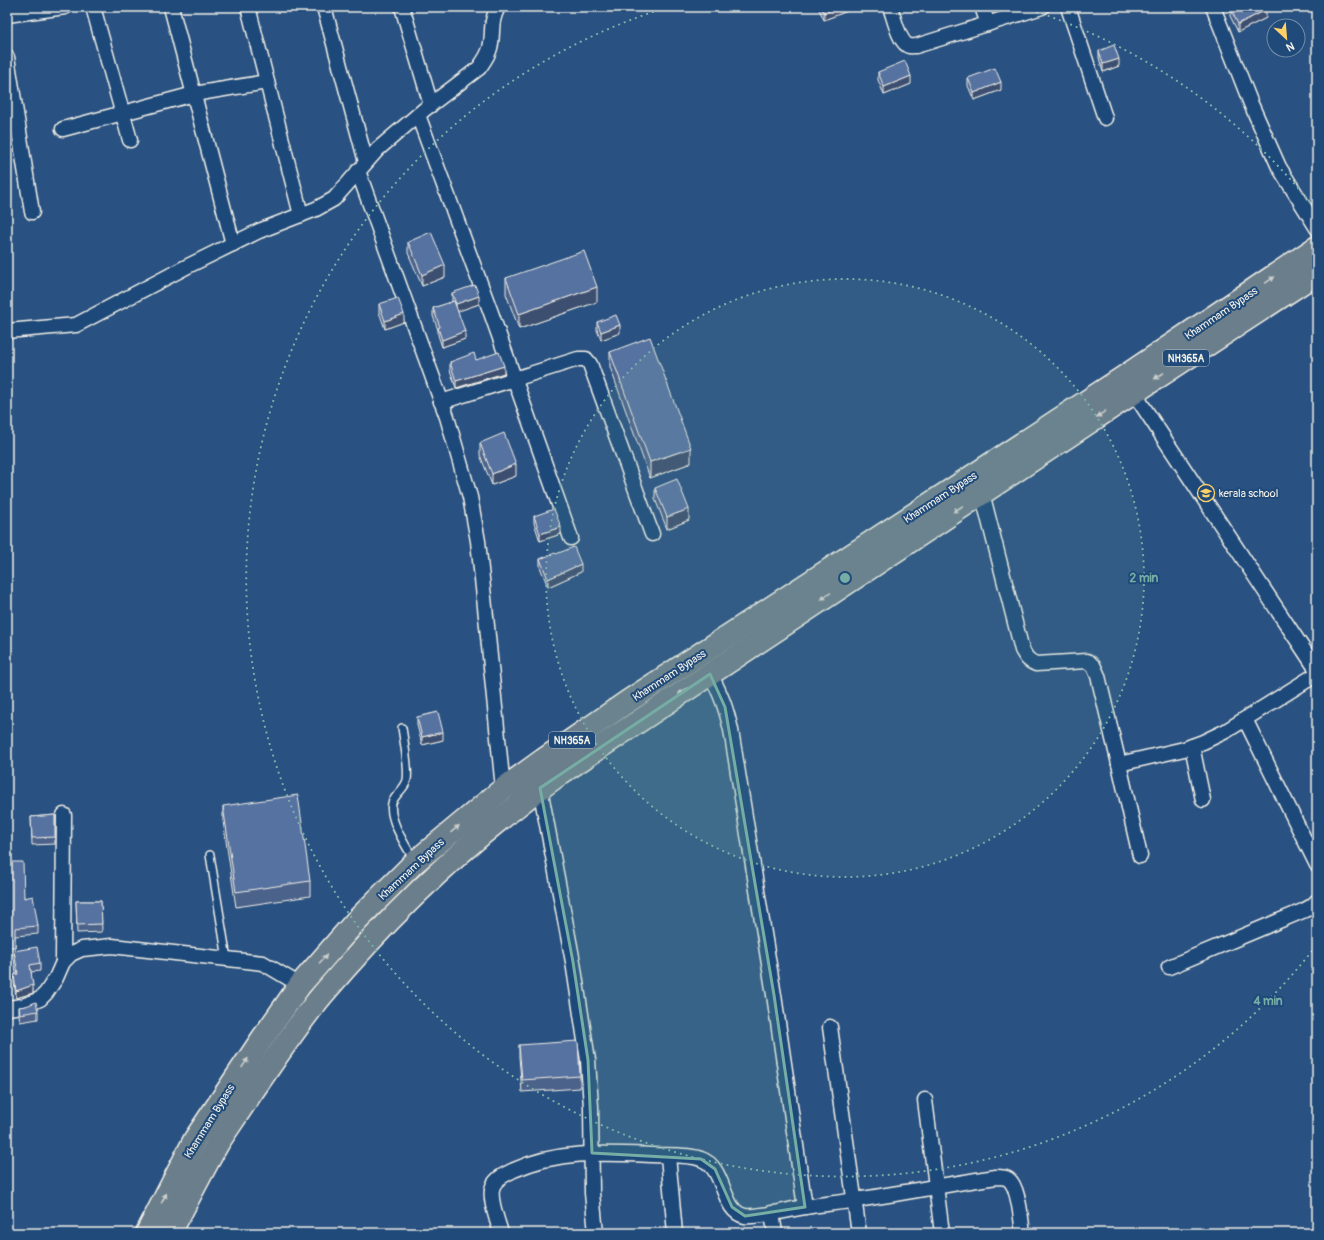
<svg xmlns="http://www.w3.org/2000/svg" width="1324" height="1240" font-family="Pangolin,sans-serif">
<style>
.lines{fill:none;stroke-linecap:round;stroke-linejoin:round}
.lane-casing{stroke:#f4f1e8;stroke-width:10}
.street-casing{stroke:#f4f1e8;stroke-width:17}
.highway-casing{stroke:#f4f1e8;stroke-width:25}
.lane{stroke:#1f4a7a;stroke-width:7}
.street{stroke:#1f4a7a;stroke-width:14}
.highway{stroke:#6b7e8b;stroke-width:22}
.wall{fill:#4b628a;stroke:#f4f1e8}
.shaded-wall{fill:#3d5070;stroke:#f4f1e8}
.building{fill:#5772a0;stroke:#f4f1e8}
.oneway{fill:#cbcecc}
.marked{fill:#76ada5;fill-opacity:0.2;stroke:#76ada5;stroke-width:3;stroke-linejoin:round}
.ring{fill:none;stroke:#76ada5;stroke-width:2;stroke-dasharray:2 4}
.labels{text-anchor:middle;stroke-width:4;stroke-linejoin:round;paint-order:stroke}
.shield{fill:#1f4a7a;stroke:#b4bfc7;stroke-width:1}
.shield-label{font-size:10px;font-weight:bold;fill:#f4f1e8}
.street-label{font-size:11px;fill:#f4f1e8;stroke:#1f4a7a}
.poi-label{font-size:11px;fill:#f4f1e8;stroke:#1f4a7a;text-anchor:start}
.centre{fill:#76ada5;stroke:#1f4a7a;stroke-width:2}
.ring-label{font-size:12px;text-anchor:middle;font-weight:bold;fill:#76ada5;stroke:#1f4a7a;stroke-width:4;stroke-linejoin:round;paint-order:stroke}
</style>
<rect width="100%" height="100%" fill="#295181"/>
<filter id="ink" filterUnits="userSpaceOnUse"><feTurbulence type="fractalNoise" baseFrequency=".025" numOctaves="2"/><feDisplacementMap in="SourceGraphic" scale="8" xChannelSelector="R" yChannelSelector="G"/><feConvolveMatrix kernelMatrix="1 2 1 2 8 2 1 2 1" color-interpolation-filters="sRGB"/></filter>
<g filter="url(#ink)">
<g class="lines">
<g class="lane-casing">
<g id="lane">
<path d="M402 728C404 740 409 770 407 780 405 789 395 794 392 803 388 819 406 846 414 860"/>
<path d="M210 855 227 959"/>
</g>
</g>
<g class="street-casing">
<g id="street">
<path d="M93 7 130 140"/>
<path d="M171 7 233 244"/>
<path d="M248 7 301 215"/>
<path d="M324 7 366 162"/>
<path d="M402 7 431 105"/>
<path d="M890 7C894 17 898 39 907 45 909 47 912 46 916 46L1042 7"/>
<path d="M982 7 988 24"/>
<path d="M1068 7 1105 118"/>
<path d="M1213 7 1251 104 1279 167 1317 228"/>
<path d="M7 15 65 7"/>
<path d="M7 57 32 212"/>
<path d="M418 115 490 310 571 538"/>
<path d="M63 129 194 94 267 82"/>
<path d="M358 171 447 417 470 497 478 541 487 626 503 789"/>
<path d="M7 331 76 325 186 267 259 231 316 209 334 199 378 149 425 109 479 68C484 61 488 56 490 48 494 33 489 24 498 7"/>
<path d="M1134 393 1317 670"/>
<path d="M441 402 578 359H586L590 364 652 534"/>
<path d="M982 493 1022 650C1026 657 1028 661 1036 664L1087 661 1089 662 1094 667 1098 676 1119 764 1184 749 1203 742 1226 731 1317 674"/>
<path d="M710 674C721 694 726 708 731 730L774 995 805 1207"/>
<path d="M1245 719 1317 865"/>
<path d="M1192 746 1203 800"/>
<path d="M1119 764 1140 856"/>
<path d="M540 788 573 962 588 1060 591 1107 592 1193 596 1233"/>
<path d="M63 962 64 815"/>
<path d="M1169 967 1305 910 1312 906 1317 901"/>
<path d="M7 1008 23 1006 40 999 46 993 56 978 63 962 71 954 82 949 112 946 263 963 300 985"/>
<path d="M830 1027 859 1233"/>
<path d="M925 1100 942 1233"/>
<path d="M668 1156 675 1233"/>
<path d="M772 1213 775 1233"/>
<path d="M501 1233C498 1222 488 1197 493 1186 496 1178 506 1174 514 1170 558 1150 605 1153 653 1155 668 1156 687 1154 701 1159 726 1167 721 1212 745 1216 759 1218 790 1209 805 1207 822 1204 839 1203 856 1200 903 1193 949 1184 996 1177 999 1177 1005 1177 1008 1179 1019 1186 1021 1221 1023 1233"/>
</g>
</g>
<g class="highway-casing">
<g id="highway">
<path d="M147 1233 195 1139 262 1039 300 985 356 921 415 862 503 789 543 760 627 702 1124 377 1317 247"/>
<path d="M170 1233C186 1203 201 1173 218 1143 229 1126 241 1109 252 1092 275 1059 297 1025 323 994 394 910 474 834 564 771L1115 405 1317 273"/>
</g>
</g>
<use href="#lane" class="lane"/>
<use href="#street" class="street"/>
<use href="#highway" class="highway"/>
</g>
<g class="wall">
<path d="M818 7H850V10L824 20Z"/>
<path d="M1230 8 1266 18 1238 32 1230 16Z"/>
<path d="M1099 51 1119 66 1103 72 1099 58Z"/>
<path d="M878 72 911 84 884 95 878 80Z"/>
<path d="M968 78 1001 90 974 100 968 86Z"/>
<path d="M408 242 445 277 422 286 408 253Z"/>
<path d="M506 278 597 302 519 329 506 294Z"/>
<path d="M452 293 479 304 458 311 465 339 442 347 438 335V330L433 316V308L452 302Z"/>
<path d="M379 304 404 322 385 329 379 312Z"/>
<path d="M597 322 620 333 601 340 597 330Z"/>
<path d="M610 352 691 463 650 478 610 367Z"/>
<path d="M476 360 504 373 456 388 450 370V362Z"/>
<path d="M480 443 516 476 492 485 480 455Z"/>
<path d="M655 488 689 520 667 529 655 499Z"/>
<path d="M534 516 561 534 540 541 534 523Z"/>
<path d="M556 554 581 572 548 587 540 567V559Z"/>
<path d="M417 717 443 740 422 745 417 725Z"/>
<path d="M223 806 310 881V896L236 907 223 821Z"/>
<path d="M55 815V844L32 845 31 817Z"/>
<path d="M7 862 38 926V934L15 936V951L40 963V971L31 972 33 993 16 998 14 982V975L16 974 14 959V954L7 955Z"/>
<path d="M76 901H101L102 932 77 933Z"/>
<path d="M26 1006 38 1011V1019L20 1022 19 1015V1007Z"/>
<path d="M519 1045 580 1076V1088L522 1092 519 1057Z"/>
</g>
<g class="shaded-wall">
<path d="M838 7H850V10L824 20V13Z"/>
<path d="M1005 7H1013L1005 10Z"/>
<path d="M1266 10V18L1238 32V24Z"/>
<path d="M1119 59V66L1103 72V64Z"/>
<path d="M911 76V84L884 95V87Z"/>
<path d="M1001 82V90L974 100V93Z"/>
<path d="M445 265V277L422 286V275Z"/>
<path d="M597 287V302L519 329V314Z"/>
<path d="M479 296V304L456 312V304Z"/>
<path d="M404 314V322L385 329V321Z"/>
<path d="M620 325V333L601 340V332Z"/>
<path d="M465 331V339L442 347V340Z"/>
<path d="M504 366V373L456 388V381Z"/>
<path d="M691 448V463L650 478V462Z"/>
<path d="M516 464V476L492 485V474Z"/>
<path d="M689 509V520L667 529V517Z"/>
<path d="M561 527V534L540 541V534Z"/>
<path d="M581 564V572L548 587V579Z"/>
<path d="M443 732V740L422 745V737Z"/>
<path d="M33 985V993L16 998V991Z"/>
</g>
<g class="building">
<path d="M821 7H838L824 13Z"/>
<path d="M1232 7H1264L1266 10 1238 24 1230 8Z"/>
<path d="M1114 45 1119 59 1103 64 1099 51Z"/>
<path d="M905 61 911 76 884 87 878 72Z"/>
<path d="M995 68 1001 82 974 93 968 78Z"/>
<path d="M431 232 445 265 422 275 408 242Z"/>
<path d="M584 251 597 287 519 314 506 278Z"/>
<path d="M475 285 479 296 456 304 452 293Z"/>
<path d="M398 298 404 314 385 321 379 304Z"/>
<path d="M454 301 465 331 442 340 438 328 440 327 433 308Z"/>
<path d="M616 315 620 325 601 332 597 322Z"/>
<path d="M650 337 691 448 650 462 610 352Z"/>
<path d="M499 352 504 366 456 381 450 362 474 353 476 360Z"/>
<path d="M504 433 516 464 492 474 480 443Z"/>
<path d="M677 479 689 509 667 517 655 488Z"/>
<path d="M554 509 561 527 540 534 534 516Z"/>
<path d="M574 547 581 564 548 579 540 559 555 553 556 554Z"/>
<path d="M438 712 443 732 422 737 417 717Z"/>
<path d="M298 795 310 881 236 892 223 806Z"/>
<path d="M55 815V837L32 838 31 817Z"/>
<path d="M7 862H23L24 898 33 896 38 926 15 928V947H7Z"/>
<path d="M76 901H101L102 924 77 925Z"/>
<path d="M37 947 40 963 30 965 33 985 16 991 14 975 18 974 14 951Z"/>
<path d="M36 1002 38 1011 20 1014 19 1007 26 1006Z"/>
<path d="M578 1041 580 1076 522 1080 519 1045Z"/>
</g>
<defs><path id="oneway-solid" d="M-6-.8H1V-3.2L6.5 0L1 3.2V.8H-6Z"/></defs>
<g class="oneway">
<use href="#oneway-solid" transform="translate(1270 280) rotate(-34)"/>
<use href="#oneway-solid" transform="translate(1159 376) rotate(147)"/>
<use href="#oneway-solid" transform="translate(1101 414) rotate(146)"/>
<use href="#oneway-solid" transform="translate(958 509) rotate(147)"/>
<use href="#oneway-solid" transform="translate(826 596) rotate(146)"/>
<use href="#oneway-solid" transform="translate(683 691) rotate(146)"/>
<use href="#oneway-solid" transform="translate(455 829) rotate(-40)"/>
<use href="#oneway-solid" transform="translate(323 959) rotate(-49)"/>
<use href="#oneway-solid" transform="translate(245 1063) rotate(-56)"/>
<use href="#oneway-solid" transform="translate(164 1198) rotate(-63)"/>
</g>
</g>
<path class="marked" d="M710 674 725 707 774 995 805 1207 745 1216 732 1207 715 1169 701 1159 592 1153 588 1060 573 962 540 788Z"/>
<circle cx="845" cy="578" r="299" fill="#76ada5" fill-opacity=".12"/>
<g class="ring">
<circle cx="845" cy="578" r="299"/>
<path d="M1316 946A598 598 0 1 1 665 8M1025 8A598 598 0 0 1 1316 210"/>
</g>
<defs>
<g id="school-ring" transform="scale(0.9)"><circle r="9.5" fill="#1f4a7a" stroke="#ffd166" stroke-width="1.5"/><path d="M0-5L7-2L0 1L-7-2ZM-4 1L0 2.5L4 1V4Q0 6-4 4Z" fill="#ffd166"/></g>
</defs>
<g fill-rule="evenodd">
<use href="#school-ring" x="1206" y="493"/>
</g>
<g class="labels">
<g class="shield">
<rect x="1163" y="350" width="46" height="16" rx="3"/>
<rect x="549" y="732" width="46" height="16" rx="3"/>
</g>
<g class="shield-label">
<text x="1186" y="362">NH365A</text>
<text x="572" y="744">NH365A</text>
</g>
<g class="street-label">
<text transform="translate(1221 313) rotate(-34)" y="4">Khammam Bypass</text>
<text transform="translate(940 497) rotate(-33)" y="4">Khammam Bypass</text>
<text transform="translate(669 675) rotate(-33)" y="4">Khammam Bypass</text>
<text transform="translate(411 869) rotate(-43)" y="4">Khammam Bypass</text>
<text transform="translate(209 1121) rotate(-58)" y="4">Khammam Bypass</text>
</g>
<g class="poi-label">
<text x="1219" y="497">kerala school</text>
</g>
</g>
<circle cx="845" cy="578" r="6" class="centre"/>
<g class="ring-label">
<text x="1144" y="582">2 min</text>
<text x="1268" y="1005">4 min</text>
</g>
<rect width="1324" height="1240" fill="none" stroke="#1f4a7a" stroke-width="24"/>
<rect x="12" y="12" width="1300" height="1216" fill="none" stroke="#f4f1e8" stroke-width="1.5" filter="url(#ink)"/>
<g transform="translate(1286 38) rotate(154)"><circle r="19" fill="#1f4a7a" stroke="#748da6"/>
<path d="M0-3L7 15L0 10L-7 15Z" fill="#ffd166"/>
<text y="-6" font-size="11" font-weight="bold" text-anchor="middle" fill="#f4f1e8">N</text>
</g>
</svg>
